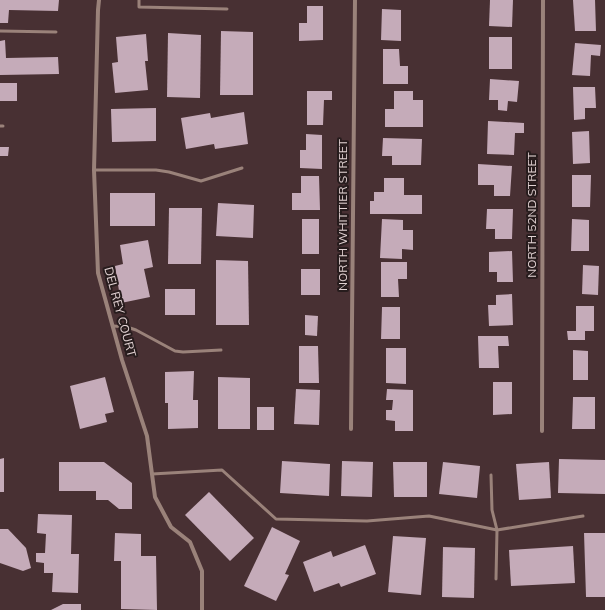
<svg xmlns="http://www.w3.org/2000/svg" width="605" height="610" font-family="Mulish,sans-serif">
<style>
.building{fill:#c5abb9}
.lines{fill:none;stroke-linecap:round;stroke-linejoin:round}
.service{stroke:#9a827a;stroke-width:3}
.minor{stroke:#9a827a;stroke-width:4}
.labels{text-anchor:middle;stroke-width:4;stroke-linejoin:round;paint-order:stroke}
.street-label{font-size:12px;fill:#e2d2d3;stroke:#271c1d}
</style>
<rect width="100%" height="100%" fill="#483033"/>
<g class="building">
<path d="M0 0H59L58 11 9 10 8 23H0Z"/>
<path d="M490 0H513L512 27 489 26Z"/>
<path d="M573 0H595L596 31H575Z"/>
<path d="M307 6H323V40L299 41V23H307Z"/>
<path d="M382 9 401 10V41L381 40Z"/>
<path d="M221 31 253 32V95H220Z"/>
<path d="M168 33 201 35 200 98 167 97Z"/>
<path d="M146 34 148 61H145L148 90 115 93 112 63 118 62 116 37Z"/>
<rect x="489" y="37" width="23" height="32"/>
<path d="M5 40 6 58 58 57 59 74 0 75V41Z"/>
<path d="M575 43 601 45 600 56 591 55 590 76 572 75Z"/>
<path d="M383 49H399L400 66H408V84H383Z"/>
<path d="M490 79 519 81 517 102 508 101 507 111 498 110V100H489Z"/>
<rect x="0" y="83" width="17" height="18"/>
<path d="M573 87H595L596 108H585V119L574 120Z"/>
<path d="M307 91H332V100H324L323 125H307Z"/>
<path d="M394 91H413V100H423V127H385V109H394Z"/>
<path d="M156 108V141L112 142 111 109Z"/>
<path d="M244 112 248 144 215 149 214 144 186 149 181 118 210 113 211 118Z"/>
<path d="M488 121 524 123V133H515L514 155 487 154Z"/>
<path d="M589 131 590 163 573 164 572 132Z"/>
<path d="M306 134 322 135V169L300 168V150H306Z"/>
<path d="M383 138 422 139 421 165H392V156H382Z"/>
<path d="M0 147H9L8 156H0Z"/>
<path d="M478 164 512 166 510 196H494V185H478Z"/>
<path d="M572 175H591L590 207H572Z"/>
<path d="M301 176H319L320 210H292V193H301Z"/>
<path d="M384 178H404V195H422V214H370V201H374V192H384Z"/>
<rect x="110" y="193" width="45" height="33"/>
<path d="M218 203 254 205 253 238 216 236Z"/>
<path d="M169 208H202L201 264H168Z"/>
<path d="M487 209H513L512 239H495V229H486Z"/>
<rect x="302" y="219" width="17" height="35"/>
<path d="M382 219 403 220V230H413V250L402 249V259L380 258Z"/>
<path d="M572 219 589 220V251H571Z"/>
<path d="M148 240 153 267 144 269 150 297 121 303 115 266 123 264 120 245Z"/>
<path d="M512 251 513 282H497V272H489V252Z"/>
<path d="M216 260 248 261 249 325H216Z"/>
<path d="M381 262H407V279H398L399 297H381Z"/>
<path d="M583 265 599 266 598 295 582 294Z"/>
<rect x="301" y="269" width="19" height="26"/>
<rect x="165" y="289" width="30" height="26"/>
<path d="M512 294 513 325 489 326 488 305H496V295Z"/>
<path d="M576 306H594V331H585V340H568L567 331H576Z"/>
<path d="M382 307H400V339H381Z"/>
<path d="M305 315 318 316 317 336 305 335Z"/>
<path d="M478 336H508L509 346H498L499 368H479Z"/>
<path d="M299 346H318L319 383H299Z"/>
<path d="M386 348H406V384L386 383Z"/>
<path d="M573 350 588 351V380H573Z"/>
<path d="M194 371 193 400H198V428L168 429V403H165V372Z"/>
<path d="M105 377 114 412 105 414 107 422 80 429 70 386Z"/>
<path d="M218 377 250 378V429H218Z"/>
<path d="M493 382H512V414L493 415Z"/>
<path d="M296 389 320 390 319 425 294 424Z"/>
<path d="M387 389 413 390V431H395V421L386 420V410H392L393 400H386Z"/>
<path d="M573 397H595V429H572Z"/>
<rect x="257" y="407" width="17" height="23"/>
<path d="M4 458V492H0V459Z"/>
<path d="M559 459 605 460V494L558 493Z"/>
<path d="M282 461 330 464 329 496 280 493Z"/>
<path d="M342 461 373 462 372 497 341 496Z"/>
<path d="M59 462H104L132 483V509H119L108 500H96V491H59Z"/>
<path d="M393 462H427V497H394Z"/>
<path d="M443 462 480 466 477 498 439 494Z"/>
<path d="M549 462 551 498 519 500 516 464Z"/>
<path d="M209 492 254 538 230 561 185 515Z"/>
<path d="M38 514 72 515 71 554H79L78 593 52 592 53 573H44V563L36 562V553H45L46 534 37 533Z"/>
<path d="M272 527 300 541 285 574 289 575 276 601 244 586Z"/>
<path d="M0 529H8L26 548 31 568 23 571 0 563Z"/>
<path d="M115 533 141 534V556H156L157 610 121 609V561H114Z"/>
<path d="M584 533H605V597H586Z"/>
<path d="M393 536 426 538 421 595 388 592Z"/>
<path d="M365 545 376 574 341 587 339 583 314 592 303 562 331 551 333 557Z"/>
<path d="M573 546 575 583 511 586 509 550Z"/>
<path d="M443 547 475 548 474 598 442 597Z"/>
<path d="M63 604H81V610H51Z"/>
</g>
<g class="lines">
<g class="service">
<path d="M139 0V7L227 9"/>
<path d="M0 31 56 32"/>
<path d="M0 126H3"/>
<path d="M94 170H156L169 172 201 181 242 168"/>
<path d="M113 326 127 327 136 330 175 351 183 352 221 350"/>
<path d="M152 474 222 470 276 519 367 521 429 516 497 530 583 516"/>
<path d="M491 475 492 510 497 530 496 579"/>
</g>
<g class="minor">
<path d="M99 0 98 10 94 170 98 273 122 360 147 436 155 497 171 527 190 542 202 571V610"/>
<path d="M351 429 355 0"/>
<path d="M542 431 543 0"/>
</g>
</g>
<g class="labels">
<g class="street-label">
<text transform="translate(343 215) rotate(-90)" y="4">NORTH WHITTIER STREET</text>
<text transform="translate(532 215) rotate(-90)" y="4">NORTH 52ND STREET</text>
<text transform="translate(120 312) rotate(75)" y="4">DEL REY COURT</text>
</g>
</g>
</svg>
